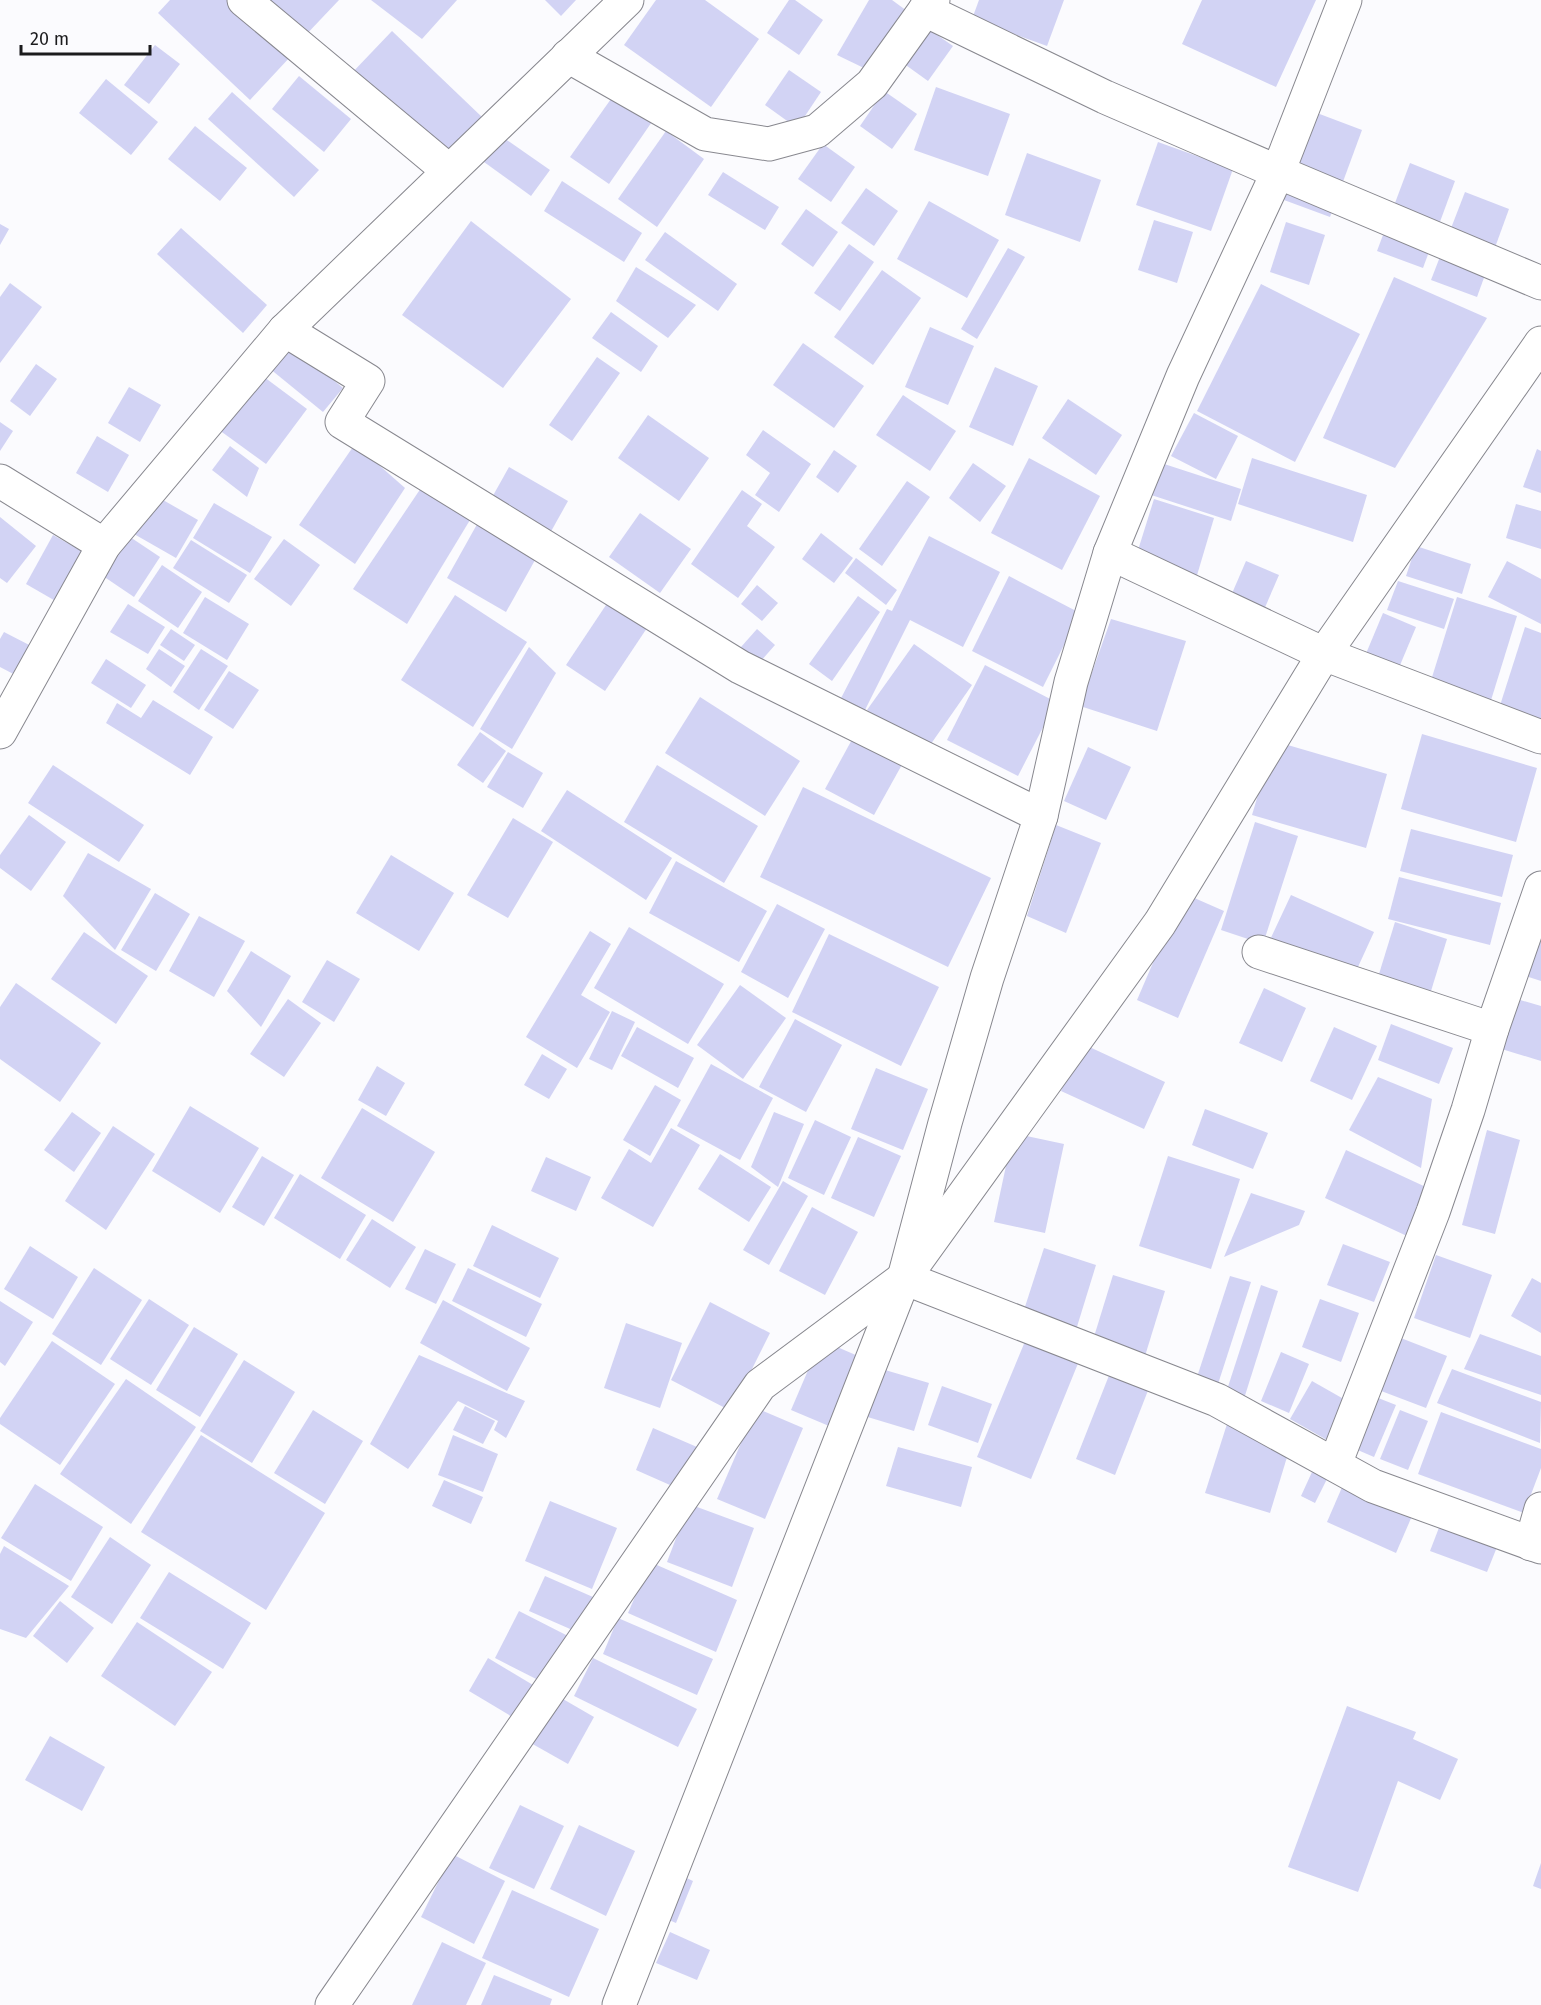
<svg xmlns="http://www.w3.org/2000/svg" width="1541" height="2005" font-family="'Fira Sans',sans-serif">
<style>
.building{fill:#d2d3f4}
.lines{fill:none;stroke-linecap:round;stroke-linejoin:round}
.minor-casing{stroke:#88888f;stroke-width:35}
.minor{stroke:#fff;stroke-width:33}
</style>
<rect width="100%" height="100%" fill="#fbfbfe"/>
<g class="building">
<path d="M170 0H231L291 56 250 100 158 13Z"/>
<path d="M260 0H339L302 39Z"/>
<path d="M371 0H457L422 39Z"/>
<path d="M545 0H576L561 16Z"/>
<path d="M656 0H705L759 39 711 107 624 45Z"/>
<path d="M789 0H795L823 20 799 55 767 33Z"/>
<path d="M869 0H892L907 11 868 70 837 55Z"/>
<path d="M979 0H1064L1047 46 972 19Z"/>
<path d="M1202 0H1316L1276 87 1182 44Z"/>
<path d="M920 23 953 46 928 81 896 58Z"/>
<path d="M392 31 483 118 442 162 350 75Z"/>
<path d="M155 45 180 64 149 104 124 85Z"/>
<path d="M789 70 821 92 797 128 765 105Z"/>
<path d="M299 76 351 119 324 152 272 109Z"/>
<path d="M106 79 158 122 131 155 79 113Z"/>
<path d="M936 87 1010 114 988 176 914 150Z"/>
<path d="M618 89 656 116 609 184 570 157Z"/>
<path d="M884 91 917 114 892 149 860 126Z"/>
<path d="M232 92 319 170 294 197 208 119Z"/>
<path d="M1317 113 1362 130 1330 217 1284 200Z"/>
<path d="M195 126 247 168 220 201 168 159Z"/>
<path d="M666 131 704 159 657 227 618 199Z"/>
<path d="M501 136 550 170 531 196 484 162Z"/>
<path d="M1158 142 1233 169 1211 231 1136 205Z"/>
<path d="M823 144 855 167 831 202 798 179Z"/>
<path d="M1027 153 1101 180 1080 242 1005 215Z"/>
<path d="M1410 163 1455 181 1423 268 1377 251Z"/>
<path d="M723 172 779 207 765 230 708 195Z"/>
<path d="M562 181 642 233 624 262 544 211Z"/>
<path d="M866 188 898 211 874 246 841 223Z"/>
<path d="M1465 192 1509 209 1477 297 1431 280Z"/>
<path d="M929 201 999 240 967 298 897 259Z"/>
<path d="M806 209 838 232 813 267 781 244Z"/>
<path d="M1154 220 1193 232 1177 283 1138 270Z"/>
<path d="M471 221 571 299 503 388 402 315Z"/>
<path d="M1286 222 1325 235 1309 285 1270 272Z"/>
<path d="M0 224 9 229 0 245Z"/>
<path d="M181 228 267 305 243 333 157 254Z"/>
<path d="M665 232 737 284 718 311 645 260Z"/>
<path d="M849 244 874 262 840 311 814 293Z"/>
<path d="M1008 248 1025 257 977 339 961 329Z"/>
<path d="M636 267 696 305 668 338 616 301Z"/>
<path d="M882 270 921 298 873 365 834 337Z"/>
<path d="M1394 277 1487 318 1395 468 1323 438Z"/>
<path d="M10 283 42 307 0 363V297Z"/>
<path d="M1261 284 1360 334 1295 462 1197 411Z"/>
<path d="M611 312 658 346 641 372 592 338Z"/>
<path d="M930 327 974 346 948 405 905 387Z"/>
<path d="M289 343 343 388 323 412 269 368Z"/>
<path d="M803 343 864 386 834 428 773 385Z"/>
<path d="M597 357 620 373 572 441 549 425Z"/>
<path d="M36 364 57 379 30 416 10 401Z"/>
<path d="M995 367 1038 386 1013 446 969 427Z"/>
<path d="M256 371 307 409 266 464 215 427Z"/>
<path d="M129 387 161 405 140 442 108 423Z"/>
<path d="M903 395 956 431 930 471 876 435Z"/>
<path d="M1068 399 1122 435 1096 475 1042 438Z"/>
<path d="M1194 413 1238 436 1216 479 1171 456Z"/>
<path d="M648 415 709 458 679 501 618 458Z"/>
<path d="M0 422 13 431 0 451Z"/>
<path d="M763 430 811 464 779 512 755 495 770 473 746 455Z"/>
<path d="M97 436 129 455 108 492 76 473Z"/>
<path d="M355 444 405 488 355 564 299 525Z"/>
<path d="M230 446 259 468 247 497 212 470Z"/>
<path d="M1537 449 1541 451V493L1523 487Z"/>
<path d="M834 450 857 466 838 493 816 477Z"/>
<path d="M1029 458 1100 496 1062 570 991 533Z"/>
<path d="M1252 458 1367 495 1353 542 1238 504Z"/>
<path d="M1155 461 1241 489 1231 521 1145 493Z"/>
<path d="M973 463 1006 486 980 522 949 498Z"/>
<path d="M509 467 568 501 506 612 447 578Z"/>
<path d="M907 481 930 497 882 566 859 549Z"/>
<path d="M421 488 470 520 407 624 353 589Z"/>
<path d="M742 490 762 504 747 526 775 547 738 598 691 564Z"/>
<path d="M156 496 198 520 176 558 134 534Z"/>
<path d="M1154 499 1214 518 1195 582 1134 563Z"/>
<path d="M214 503 272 537 250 573 193 538Z"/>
<path d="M1516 504 1541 511V549L1506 538Z"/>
<path d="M640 513 691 549 660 593 609 557Z"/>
<path d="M0 517 36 546 7 583 0 578Z"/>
<path d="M821 533 853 558 834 583 802 559Z"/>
<path d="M53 535 87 554 59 603 26 584Z"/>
<path d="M127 535 160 557 134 597 100 574Z"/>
<path d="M929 536 1000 572 963 647 910 620 862 716 838 704 887 609 892 611Z"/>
<path d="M284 539 320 565 291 606 254 579Z"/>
<path d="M191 540 247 575 229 603 173 568Z"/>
<path d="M1416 546 1471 564 1462 594 1406 576Z"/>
<path d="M856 558 897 590 886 605 845 573Z"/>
<path d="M1246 561 1279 575 1260 619 1227 605Z"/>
<path d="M1507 561 1541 579V624L1488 597Z"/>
<path d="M162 565 202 592 178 628 138 601Z"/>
<path d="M1009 576 1080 613 1043 687 972 651Z"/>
<path d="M1398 581 1454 599 1444 629 1387 610Z"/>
<path d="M757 585 778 603 762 621 741 604Z"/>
<path d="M455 595 527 642 473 727 401 680Z"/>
<path d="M858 596 880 612 832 681 809 664Z"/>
<path d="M205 597 249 624 227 660 183 633Z"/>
<path d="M1457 597 1517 616 1488 710 1428 690Z"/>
<path d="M610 599 649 625 605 691 566 665Z"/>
<path d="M128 604 165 627 148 654 110 632Z"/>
<path d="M1383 613 1416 627 1398 670 1365 656Z"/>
<path d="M1111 619 1186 641 1157 731 1080 706Z"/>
<path d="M1525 627 1541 633V733L1496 718Z"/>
<path d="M171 629 195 645 184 661 160 645Z"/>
<path d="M757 629 775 645 759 663 741 647Z"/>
<path d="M4 632 37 649 23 679 0 667V639Z"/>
<path d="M914 644 972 685 926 751 867 710Z"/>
<path d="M529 647 556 673 512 749 480 729Z"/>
<path d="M159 649 185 666 171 687 146 669Z"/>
<path d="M201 649 228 666 199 710 173 692Z"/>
<path d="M106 659 146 685 131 708 91 683Z"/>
<path d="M985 665 1056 702 1018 776 947 740Z"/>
<path d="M229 671 259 690 233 729 204 710Z"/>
<path d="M700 697 800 761 765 816 665 753Z"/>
<path d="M153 700 213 737 190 775 106 723 117 703 141 718Z"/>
<path d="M480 732 506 751 483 783 457 765Z"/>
<path d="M855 734 904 761 874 815 825 789Z"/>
<path d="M1422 734 1537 768 1516 842 1401 809Z"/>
<path d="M1274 741 1387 774 1366 848 1252 815Z"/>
<path d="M1088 747 1131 767 1106 820 1064 801Z"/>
<path d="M508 752 543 773 523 808 487 787Z"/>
<path d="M53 765 144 825 119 862 28 803Z"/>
<path d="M657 765 758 826 724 883 624 822Z"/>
<path d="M803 787 991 878 948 967 760 877Z"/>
<path d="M567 790 672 858 646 900 541 831Z"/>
<path d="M29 815 66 842 31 891 0 868V855Z"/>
<path d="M513 818 553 842 508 918 467 895Z"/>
<path d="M1255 822 1298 836 1263 944 1221 930Z"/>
<path d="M1056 825 1101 843 1066 933 1027 916Z"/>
<path d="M1411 829 1513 855 1502 897 1400 871Z"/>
<path d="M88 853 151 889 115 950 63 896Z"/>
<path d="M391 855 454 893 419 951 356 913Z"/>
<path d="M676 861 767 911 739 962 649 913Z"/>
<path d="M1399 877 1501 903 1490 945 1388 919Z"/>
<path d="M155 893 190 914 156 971 121 950Z"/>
<path d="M1183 893 1224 911 1178 1018 1137 1000Z"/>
<path d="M1291 895 1374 932 1352 980 1269 942Z"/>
<path d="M1541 901V981L1513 972Z"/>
<path d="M777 904 825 929 788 998 741 972Z"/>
<path d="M199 916 245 941 214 997 169 971Z"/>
<path d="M1395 922 1447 939 1427 1004 1375 987Z"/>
<path d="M629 927 724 984 688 1044 594 988Z"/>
<path d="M590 931 611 944 581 995 610 1012 577 1068 526 1037Z"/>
<path d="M84 932 148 976 116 1024 51 979Z"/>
<path d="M829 934 939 987 901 1066 792 1012Z"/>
<path d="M251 951 291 976 261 1027 227 991Z"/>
<path d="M327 960 360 979 334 1022 302 1002Z"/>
<path d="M16 983 101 1043 60 1102 0 1059V1007Z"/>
<path d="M740 985 786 1018 743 1079 697 1045Z"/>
<path d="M1264 988 1306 1008 1282 1062 1239 1043Z"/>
<path d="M1510 997 1541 1006V1061L1495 1047Z"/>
<path d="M288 999 321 1023 284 1077 250 1054Z"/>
<path d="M612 1011 635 1022 612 1070 589 1059Z"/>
<path d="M795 1019 842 1045 806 1112 759 1087Z"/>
<path d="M1391 1024 1453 1048 1439 1084 1378 1060Z"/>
<path d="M637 1027 694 1058 678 1088 621 1056Z"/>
<path d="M1334 1027 1377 1046 1352 1100 1310 1081Z"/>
<path d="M1083 1044 1165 1082 1144 1129 1061 1091Z"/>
<path d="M542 1054 567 1069 549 1099 524 1085Z"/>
<path d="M711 1064 773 1098 740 1160 677 1126Z"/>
<path d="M377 1066 405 1083 386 1116 358 1100Z"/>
<path d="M876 1068 928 1089 903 1150 851 1129Z"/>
<path d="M1378 1077 1432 1099 1421 1168 1349 1130Z"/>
<path d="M655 1085 681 1100 650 1156 623 1140Z"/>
<path d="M190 1106 259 1148 220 1213 152 1171Z"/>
<path d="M362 1108 435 1152 393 1222 321 1178Z"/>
<path d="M1205 1109 1268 1133 1253 1169 1192 1145Z"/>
<path d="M72 1112 101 1133 74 1172 44 1150Z"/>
<path d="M774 1112 804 1124 778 1187 751 1167Z"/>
<path d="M815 1120 851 1137 824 1195 788 1178Z"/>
<path d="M113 1126 155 1154 106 1230 65 1201Z"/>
<path d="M671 1128 700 1145 653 1227 601 1198 629 1149 651 1163Z"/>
<path d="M1487 1130 1520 1140 1495 1234 1462 1225Z"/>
<path d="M1013 1133 1064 1144 1045 1233 994 1222Z"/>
<path d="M858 1137 901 1156 874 1217 831 1198Z"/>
<path d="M1346 1150 1428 1188 1407 1236 1325 1198Z"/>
<path d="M720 1154 771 1187 749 1222 698 1189Z"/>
<path d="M262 1156 294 1175 264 1226 232 1207Z"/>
<path d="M1168 1156 1240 1179 1211 1269 1139 1246Z"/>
<path d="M546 1157 591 1177 576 1211 531 1191Z"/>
<path d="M300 1174 366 1215 340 1259 274 1218Z"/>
<path d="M783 1181 808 1196 769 1265 743 1250Z"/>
<path d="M1251 1193 1305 1211 1299 1225 1224 1257Z"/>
<path d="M812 1207 858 1232 825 1295 779 1271Z"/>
<path d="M372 1219 416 1247 390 1288 346 1260Z"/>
<path d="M492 1225 559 1258 540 1298 473 1266Z"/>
<path d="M1343 1244 1390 1262 1374 1302 1327 1285Z"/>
<path d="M30 1246 78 1277 53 1319 4 1289Z"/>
<path d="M1044 1248 1096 1265 1076 1330 1023 1313Z"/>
<path d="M425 1249 456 1264 436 1304 405 1289Z"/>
<path d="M1436 1255 1492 1275 1470 1338 1414 1318Z"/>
<path d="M94 1268 142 1300 101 1365 52 1334Z"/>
<path d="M468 1268 542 1304 526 1337 452 1301Z"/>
<path d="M1113 1275 1165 1291 1145 1356 1093 1340Z"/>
<path d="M1230 1276 1251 1282 1218 1384 1197 1377Z"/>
<path d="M1532 1278 1541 1283V1333L1511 1316Z"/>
<path d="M1261 1285 1278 1291 1242 1405 1224 1399Z"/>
<path d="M149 1299 189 1325 151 1385 110 1359Z"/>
<path d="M1320 1299 1359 1313 1341 1362 1302 1347Z"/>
<path d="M443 1300 530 1348 507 1391 420 1343Z"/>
<path d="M0 1301 33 1322 5 1366 0 1362Z"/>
<path d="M710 1302 770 1333 731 1411 671 1380Z"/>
<path d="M626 1323 682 1343 660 1408 604 1388Z"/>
<path d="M194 1327 238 1354 200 1417 156 1390Z"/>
<path d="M1388 1333 1447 1356 1426 1408 1368 1386Z"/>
<path d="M1480 1334 1541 1356V1395L1464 1369Z"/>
<path d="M1026 1339 1079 1361 1031 1479 977 1457Z"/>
<path d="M821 1340 858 1356 829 1426 791 1410Z"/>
<path d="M52 1341 115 1384 60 1465 0 1424V1418Z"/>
<path d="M1281 1352 1309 1364 1289 1413 1261 1401Z"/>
<path d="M419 1355 525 1401 506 1438 494 1430 498 1421 458 1401 408 1469 370 1444Z"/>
<path d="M244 1360 295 1392 252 1463 200 1431Z"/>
<path d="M875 1367 929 1383 914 1431 861 1415Z"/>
<path d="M1452 1369 1541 1402 1540 1443 1437 1403Z"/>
<path d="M1110 1373 1149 1388 1115 1475 1076 1459Z"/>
<path d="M126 1379 196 1427 131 1524 60 1474Z"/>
<path d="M1312 1381 1356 1406 1334 1444 1290 1419Z"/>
<path d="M942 1386 992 1404 978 1443 928 1425Z"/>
<path d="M1368 1394 1396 1405 1374 1457 1346 1445Z"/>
<path d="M465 1406 495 1421 483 1444 453 1430Z"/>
<path d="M756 1408 803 1428 765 1519 717 1499Z"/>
<path d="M313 1410 363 1441 325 1504 274 1473Z"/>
<path d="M1400 1410 1428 1421 1408 1470 1380 1459Z"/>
<path d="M1441 1412 1541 1449V1468L1524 1513 1418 1474Z"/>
<path d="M1227 1424 1291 1444 1270 1513 1205 1493Z"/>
<path d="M653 1428 697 1447 679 1489 636 1470Z"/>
<path d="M201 1435 325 1513 266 1610 141 1532Z"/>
<path d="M453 1435 498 1454 483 1492 438 1475Z"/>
<path d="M898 1447 972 1467 961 1507 886 1486Z"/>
<path d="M1312 1472 1327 1479 1315 1503 1301 1496Z"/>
<path d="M444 1480 483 1497 471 1524 432 1506Z"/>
<path d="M35 1484 103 1527 71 1581 1 1538Z"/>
<path d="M1343 1485 1412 1516 1396 1553 1327 1522Z"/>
<path d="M550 1501 617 1528 592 1589 525 1561Z"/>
<path d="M689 1504 754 1528 732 1587 667 1562Z"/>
<path d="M1440 1525 1497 1547 1487 1572 1430 1551Z"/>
<path d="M110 1537 151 1565 112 1624 71 1597Z"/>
<path d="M4 1546 69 1586 26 1638 0 1629V1554Z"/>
<path d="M650 1562 737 1600 716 1652 628 1613Z"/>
<path d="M169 1572 251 1623 223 1669 140 1618Z"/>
<path d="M545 1576 593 1597 577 1632 529 1611Z"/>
<path d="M60 1601 94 1628 67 1663 33 1636Z"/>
<path d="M519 1611 568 1636 544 1683 495 1658Z"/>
<path d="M618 1618 713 1659 697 1695 603 1654Z"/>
<path d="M137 1622 212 1672 175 1726 101 1676Z"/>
<path d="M488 1658 533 1685 514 1718 469 1691Z"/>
<path d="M593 1658 697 1709 678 1747 574 1696Z"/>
<path d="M556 1695 594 1717 568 1764 529 1742Z"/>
<path d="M1347 1706 1416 1732 1413 1739 1458 1759 1440 1800 1398 1781 1358 1892 1288 1867Z"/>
<path d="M50 1736 105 1767 82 1811 25 1780Z"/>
<path d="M520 1805 564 1826 534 1889 489 1868Z"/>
<path d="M579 1825 635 1851 606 1916 550 1889Z"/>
<path d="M452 1854 505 1881 474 1944 421 1917Z"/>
<path d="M1541 1863V1889L1533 1886Z"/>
<path d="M680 1875 693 1881 676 1923 662 1917Z"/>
<path d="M512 1890 599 1929 569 1997 482 1958Z"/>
<path d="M670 1932 710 1950 697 1980 656 1963Z"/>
<path d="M442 1942 486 1963 466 2005H412Z"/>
<path d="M494 1975 552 1999 550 2005H481Z"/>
</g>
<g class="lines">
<g class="minor-casing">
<g id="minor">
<path d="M244 0 449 171"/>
<path d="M1345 0 1278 172 1541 283"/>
<path d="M568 56 705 134 769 144 817 131 872 84 925 10"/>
<path d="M285 330 368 381 342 422 740 667 1041 816"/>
<path d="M0 481 104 545"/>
<path d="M1110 553 1324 654 1541 737"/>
<path d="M0 732 104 545 285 330 627 0"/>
<path d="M1259 952 1492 1029"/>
<path d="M904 1278 1217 1400 1373 1486 1541 1547"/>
<path d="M1335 1464 1433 1212 1468 1110 1492 1029 1541 888"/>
<path d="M1531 1544 1541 1509"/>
<path d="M332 2005 760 1385 904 1278 1160 923 1324 654 1541 343"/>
<path d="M619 2005 904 1278 945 1123 987 978 1041 816 1071 682 1110 553 1183 376 1278 172 1105 97 925 10 933 0"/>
</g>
</g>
<use href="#minor" class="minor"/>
</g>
<path d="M21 45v9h129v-9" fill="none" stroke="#1b1b1d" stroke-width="3"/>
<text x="30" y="45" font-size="18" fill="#1b1b1d" stroke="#fbfbfe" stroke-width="4.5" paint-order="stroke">20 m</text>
</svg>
